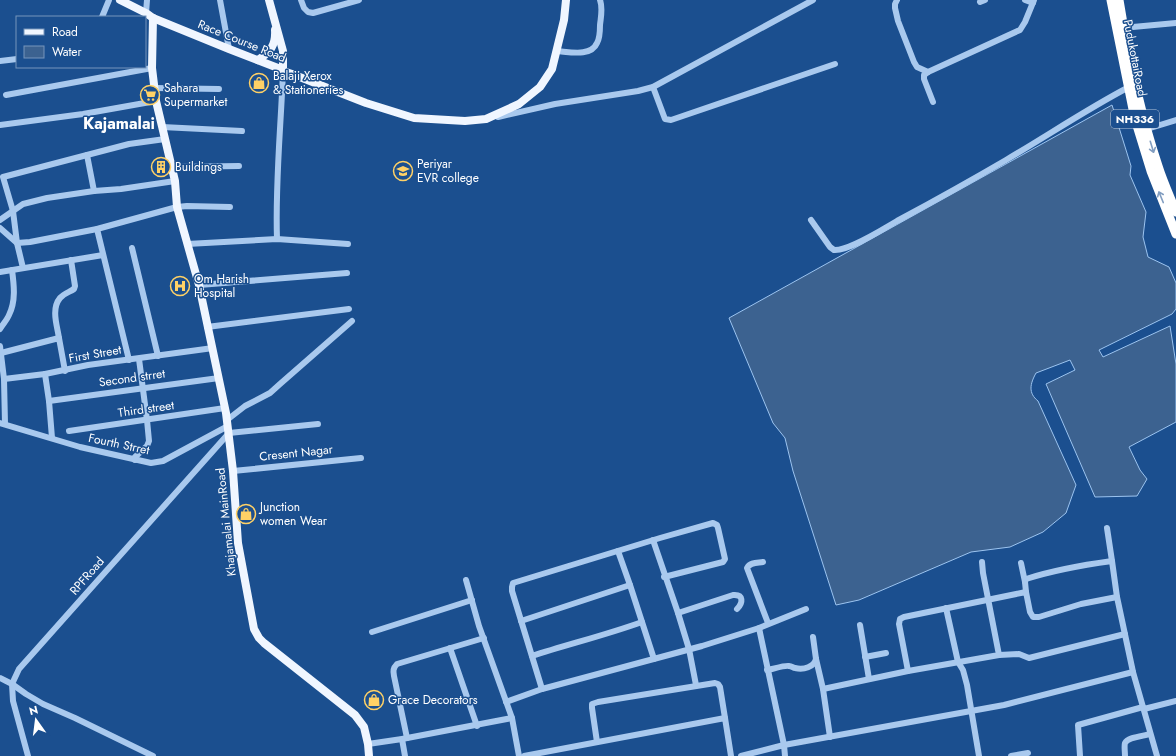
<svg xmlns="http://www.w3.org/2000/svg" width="1176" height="756" font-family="Jost,sans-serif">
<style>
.water{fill:#3c6290;stroke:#9cc4f0}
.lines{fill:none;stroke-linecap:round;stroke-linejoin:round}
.minor{stroke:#a9c9ee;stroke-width:6}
.major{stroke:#f0f6ff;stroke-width:8}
.highway{stroke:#fff;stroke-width:9}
.oneway{stroke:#829ec1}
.labels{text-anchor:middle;stroke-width:3;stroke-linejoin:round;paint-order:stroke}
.shield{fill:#1b4f8f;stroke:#bbcadd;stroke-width:1}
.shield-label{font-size:11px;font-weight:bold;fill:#fff}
.street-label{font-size:12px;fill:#fff;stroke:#1b4f8f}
.poi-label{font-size:12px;fill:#fff;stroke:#1b4f8f;text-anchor:start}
.district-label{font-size:16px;font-weight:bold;fill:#fff;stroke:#1b4f8f}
</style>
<rect width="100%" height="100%" fill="#1b4f8f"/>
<path class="water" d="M1112 105 1131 166 1130 175 1146 212 1143 237 1148 257 1169 267 1176 283V309L1172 314 1099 350 1103 357 1170 326 1176 364V422L1129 447 1140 470 1147 479 1137 496 1095 497 1046 384 1075 370 1070 360 1036 373C1030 384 1028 393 1038 401L1076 485 1066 513 1043 532 1010 547 971 552 859 600 836 605 793 471 785 438 773 423 729 318Z"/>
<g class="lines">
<g class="minor">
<path d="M220 0 229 49"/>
<path d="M301 0 304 8 308 12 313 13 359 0"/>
<path d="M897 0 895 4V8L898 21 914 62 917 67 928 72"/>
<path d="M1025 0 1033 3"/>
<path d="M980 2 985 0"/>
<path d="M146 13 147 0"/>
<path d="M102 17 109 0"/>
<path d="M1122 28 1176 23"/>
<path d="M557 51C570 52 591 57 597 43 600 38 600 30 600 25 601 16 603 8 600 0"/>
<path d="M0 61 17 59"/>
<path d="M653 87 665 119 671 120 835 64"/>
<path d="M154 88 219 89"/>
<path d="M6 95 152 68"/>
<path d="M933 102 924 79V75L928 72 1020 30 1025 22 1034 0"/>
<path d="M498 117 555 104 638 91 653 87 813 0"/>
<path d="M0 125 83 114 156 101"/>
<path d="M162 127 242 131"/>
<path d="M1147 129 1176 120"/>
<path d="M87 155 94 191"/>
<path d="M172 167 239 166"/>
<path d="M0 220 23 204 47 198 94 191 121 189 175 181"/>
<path d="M811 220 830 247 834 250C849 251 883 229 897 221 934 201 970 181 1006 160 1047 136 1087 109 1129 87"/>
<path d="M0 228 17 243 30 242 97 229 177 207 187 206 230 207"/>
<path d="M97 229 129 360"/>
<path d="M277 239C275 184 281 126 283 71"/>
<path d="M187 244 277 239 348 244"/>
<path d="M132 248 158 356"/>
<path d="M23 268 17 243 13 211 3 177 129 144 165 139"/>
<path d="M0 272 103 255"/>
<path d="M199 285 347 273"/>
<path d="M207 327 349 309"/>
<path d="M0 329C3 324 7 320 9 315 16 301 14 285 12 270"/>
<path d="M59 338C57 325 51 309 60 298 64 293 70 292 74 289L75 286 71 260"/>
<path d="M0 346 4 379 5 424"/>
<path d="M1 353 59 338 65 371"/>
<path d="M4 379 45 374"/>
<path d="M49 401 219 378"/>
<path d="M227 420 245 406 270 393 280 384 352 321"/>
<path d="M0 423 80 447 151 463 163 461 228 426"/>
<path d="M69 431 225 408"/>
<path d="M52 438 49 401 45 374 88 365 213 348"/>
<path d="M135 460V457L147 446 149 441 147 420 139 359"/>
<path d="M233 471 361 458"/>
<path d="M1107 528 1112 561"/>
<path d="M653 540 678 613 689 649 696 685"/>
<path d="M618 551 630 585 654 659"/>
<path d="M763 562C758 563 750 562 747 568L768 623"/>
<path d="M1021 563 1025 582"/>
<path d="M1026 592 1025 582 1026 579C1054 570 1083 565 1112 561L1117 597 1133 672 1157 756"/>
<path d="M946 608 958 662 963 670 967 685 979 756"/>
<path d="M678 613 733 595C744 594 743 603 737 609"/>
<path d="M521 621 630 585"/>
<path d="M860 625 869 679"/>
<path d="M759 628 784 745 1004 705 1133 672"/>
<path d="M372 632 472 600"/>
<path d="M813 637 816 659 823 689 830 737"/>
<path d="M450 648 477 726"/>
<path d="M999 655 1019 654 1029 658 1125 634"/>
<path d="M532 656C569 644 606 635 642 622"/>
<path d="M865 657 886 653"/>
<path d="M767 670C773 669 785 665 789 666 792 666 793 668 795 668 804 670 814 667 816 659"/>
<path d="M908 671 899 624 900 619 904 617 1026 592 1030 612 1033 617H1039L1081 604 1117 597"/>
<path d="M0 678 12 684 13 701 28 756"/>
<path d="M542 689 512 591V587L513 583 660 538 713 523 717 525 718 528 725 559 723 562 664 577"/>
<path d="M823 689 908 671 999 655 983 573 982 562"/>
<path d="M506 702 542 689 702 646 759 628 806 609"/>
<path d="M1144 709 1176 701"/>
<path d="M512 718 519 756"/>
<path d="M407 738 394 676C393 671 393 668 397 664L484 638"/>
<path d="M402 739 405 756"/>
<path d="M597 742 592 708V704L598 702 715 683 718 684 720 687 725 718"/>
<path d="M368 744 402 739 512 718 479 626 466 580"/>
<path d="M153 756 75 718 43 704 26 694 12 684 19 669 229 433 318 424"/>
<path d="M524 756 725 718 731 756"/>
<path d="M741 756 784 745 785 756"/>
<path d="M1011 756 1028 753"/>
<path d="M1080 756 1078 725 1143 707"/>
<path d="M1125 756C1125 752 1124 746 1125 743 1128 737 1144 736 1150 734"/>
</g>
<g class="major">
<path d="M120 0 146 13 153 18 229 49 278 68 283 71 292 74 366 103 414 118 465 121 486 119 519 104 540 87 552 69 564 20 566 0"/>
<path d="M269 0 283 51V71"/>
<path d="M153 18 152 68 156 101 175 181 177 207 199 285 226 413 233 471 238 543 254 629 259 638 264 643 355 715 364 727 368 744 369 756"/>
<path d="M258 60C270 52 276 46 275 30"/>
</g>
<g class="highway">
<path d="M1111 0 1135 119 1151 171 1176 234"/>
<path d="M1119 0C1128 56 1140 112 1158 166 1163 182 1170 197 1176 212"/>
</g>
</g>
<defs><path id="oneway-shaft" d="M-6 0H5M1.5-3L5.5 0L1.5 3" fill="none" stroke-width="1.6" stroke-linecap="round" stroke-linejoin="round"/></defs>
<g class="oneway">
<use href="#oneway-shaft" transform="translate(1152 147) rotate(73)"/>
<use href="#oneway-shaft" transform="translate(1161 197) rotate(-112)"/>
</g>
<defs>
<g id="shop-ring" transform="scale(1)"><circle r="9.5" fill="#1b4f8f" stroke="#ffd166" stroke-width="1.5"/><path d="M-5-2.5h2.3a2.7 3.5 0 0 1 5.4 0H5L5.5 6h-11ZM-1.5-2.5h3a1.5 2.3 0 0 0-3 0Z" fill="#ffd166"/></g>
<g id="supermarket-ring" transform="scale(1)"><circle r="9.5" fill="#1b4f8f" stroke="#ffd166" stroke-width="1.5"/><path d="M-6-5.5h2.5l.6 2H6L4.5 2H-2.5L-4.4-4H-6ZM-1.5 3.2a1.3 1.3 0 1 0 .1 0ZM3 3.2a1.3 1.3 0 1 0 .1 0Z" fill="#ffd166"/></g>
<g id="building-ring" transform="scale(1)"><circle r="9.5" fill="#1b4f8f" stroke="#ffd166" stroke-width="1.5"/><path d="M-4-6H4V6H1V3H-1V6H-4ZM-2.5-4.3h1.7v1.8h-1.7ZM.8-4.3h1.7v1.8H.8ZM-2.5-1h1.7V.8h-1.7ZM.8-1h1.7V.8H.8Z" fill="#ffd166"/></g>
<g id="university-ring" transform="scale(1)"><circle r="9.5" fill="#1b4f8f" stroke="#ffd166" stroke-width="1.5"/><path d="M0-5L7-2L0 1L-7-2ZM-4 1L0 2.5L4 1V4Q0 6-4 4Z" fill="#ffd166"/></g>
<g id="hospital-ring" transform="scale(1)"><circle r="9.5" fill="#1b4f8f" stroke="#ffd166" stroke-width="1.5"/><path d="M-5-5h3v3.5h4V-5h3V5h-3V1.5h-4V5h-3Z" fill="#ffd166"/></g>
</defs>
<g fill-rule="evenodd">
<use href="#shop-ring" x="259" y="83"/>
<use href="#supermarket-ring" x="150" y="95"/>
<use href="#building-ring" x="161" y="167"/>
<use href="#university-ring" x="403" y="171"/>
<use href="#hospital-ring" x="180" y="286"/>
<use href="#shop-ring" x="246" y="514"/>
<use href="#shop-ring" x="374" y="700"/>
</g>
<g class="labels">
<rect class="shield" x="1111" y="110" width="48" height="18" rx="3"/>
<g class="shield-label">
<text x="1135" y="123">NH336</text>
</g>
<g class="street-label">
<text transform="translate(242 41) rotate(22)" y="4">Race Course Road</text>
<text transform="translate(1135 58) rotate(79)" y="4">PudukottaiRoad</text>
<text transform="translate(95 354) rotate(-10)" y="4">First Street</text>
<text transform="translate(132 378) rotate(-8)" y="4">Second strret</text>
<text transform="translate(146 409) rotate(-8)" y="4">Third street</text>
<text transform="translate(119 444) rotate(12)" y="4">Fourth Strret</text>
<text transform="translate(296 453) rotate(-6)" y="4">Cresent Nagar</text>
<text transform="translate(226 522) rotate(-96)" y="4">Khajamalai MainRoad</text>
<text transform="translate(87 576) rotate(-49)" y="4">RPFRoad</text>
</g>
<g class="poi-label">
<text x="273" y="80">Balaji Xerox<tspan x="273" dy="14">&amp; Stationeries</tspan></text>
<text x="164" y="92">Sahara<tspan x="164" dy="14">Supermarket</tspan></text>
<text x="417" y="168">Periyar<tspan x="417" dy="14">EVR college</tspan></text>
<text x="175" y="171">Buildings</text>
<text x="194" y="283">Om Harish<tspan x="194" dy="14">Hospital</tspan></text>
<text x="260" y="511">Junction<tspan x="260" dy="14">women Wear</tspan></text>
<text x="388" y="704">Grace Decorators</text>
</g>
<g class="district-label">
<text x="119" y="129">Kajamalai</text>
</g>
</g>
<rect x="16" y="16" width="130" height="52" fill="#1b4f8f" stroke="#7695bc"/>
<rect x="24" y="29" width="20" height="6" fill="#f0f6ff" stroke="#7695bc"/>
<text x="52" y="36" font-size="12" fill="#ffffff">Road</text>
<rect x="24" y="46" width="20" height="12" fill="#3c6290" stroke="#7695bc"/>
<text x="52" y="56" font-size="12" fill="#ffffff">Water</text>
<g transform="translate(36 720) rotate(346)" stroke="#1b4f8f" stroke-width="3" paint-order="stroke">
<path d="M0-3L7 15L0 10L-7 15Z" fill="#ffffff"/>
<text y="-6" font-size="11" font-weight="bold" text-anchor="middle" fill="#ffffff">N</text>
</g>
</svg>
